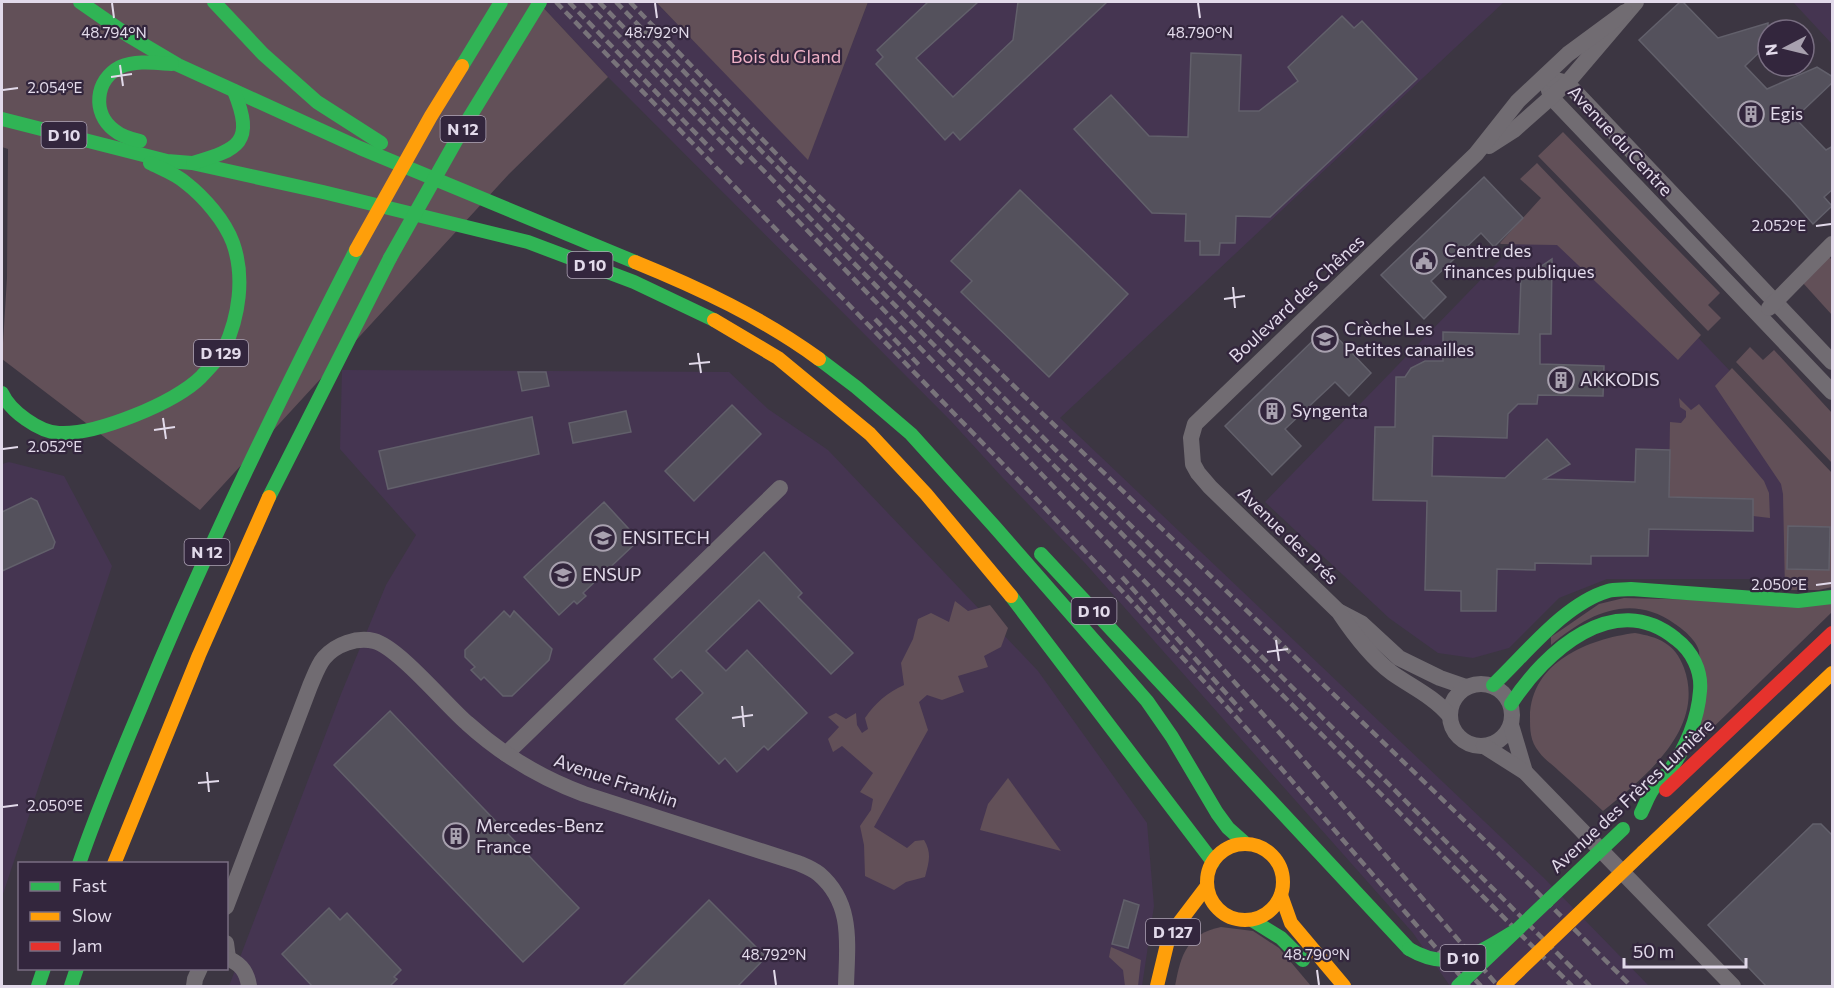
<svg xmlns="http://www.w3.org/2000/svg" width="1834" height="988" font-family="Commissioner,sans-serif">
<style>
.built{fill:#453551}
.green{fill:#625058}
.building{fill:#54515c;stroke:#62606b;stroke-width:1.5}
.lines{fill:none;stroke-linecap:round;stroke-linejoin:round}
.street{stroke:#716c72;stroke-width:16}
.fast{stroke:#30b455;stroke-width:14}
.slow{stroke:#ff9f0a;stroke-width:14}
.jam{stroke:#e5322d;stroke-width:14}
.rail{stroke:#78737a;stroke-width:4.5;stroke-dasharray:9 4.5;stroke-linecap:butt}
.fast-bridge{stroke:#30b455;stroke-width:14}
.slow-bridge{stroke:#ff9f0a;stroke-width:14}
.ticks{fill:none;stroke:#e2daea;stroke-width:2}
.labels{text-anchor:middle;stroke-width:4.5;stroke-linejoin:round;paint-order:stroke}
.shield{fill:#33263d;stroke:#aea4b6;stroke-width:1.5}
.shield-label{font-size:16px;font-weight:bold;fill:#e2daea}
.park-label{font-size:18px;fill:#eeb0c5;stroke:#33263d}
.poi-label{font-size:18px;fill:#e2daea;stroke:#33263d;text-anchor:start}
.street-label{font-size:18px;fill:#e2daea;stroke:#33263d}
.ticks-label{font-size:15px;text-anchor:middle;fill:#e2daea;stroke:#33263d;stroke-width:4.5;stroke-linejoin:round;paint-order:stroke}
</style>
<rect width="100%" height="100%" fill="#3c3642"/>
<g class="built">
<path d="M538 2H656L808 159 868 2H1504L1060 418 1544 878 1649 986H1450L1413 933 1085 563 1003 478 950 420 608 77Z"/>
<path d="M1793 2H1832V44Z"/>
<path d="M1562 196 1832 477V579H1607L1559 598 1509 648 1473 658 1438 653 1389 618 1265 502Z"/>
<path d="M342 370 729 372 768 409 828 450 1038 671 1147 823 1154 906 1142 986H229L341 694 386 585 416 535 340 449Z"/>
<path d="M9 462 64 476 112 566 2 897V464Z"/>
</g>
<g class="green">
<path d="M2 2H538L608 77 509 174 200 510 2 359 7 278 8 149 2 147Z"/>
<path d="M656 2H868L808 160Z"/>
<path d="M1563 132 1720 293 1708 305 1721 318 1708 331 1538 156Z"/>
<path d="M1537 163 1701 335 1678 360 1557 245 1501 244 1500 243 1541 198 1520 179Z"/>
<path d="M1829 257 1832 260V315L1803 283Z"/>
<path d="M1750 347 1763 360 1774 350 1832 413V463L1736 362Z"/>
<path d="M1732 368 1832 473V587L1819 590H1785L1783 494 1781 484 1715 386Z"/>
<path d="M1679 398 1691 410 1699 404 1764 481 1769 493 1770 518 1753 516V499L1665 497 1669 483 1670 422 1681 423 1686 417V411L1680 407Z"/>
<path d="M1624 598 1832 603V612L1697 743C1697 721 1698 700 1698 678 1698 670 1700 659 1699 651 1697 641 1683 629 1675 624 1630 592 1588 614 1551 645V637L1599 604Z"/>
<path d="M955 601 968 611 990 605 1008 628 1001 647 984 656 988 667 958 676 964 692 942 700 927 695 919 702 928 730 874 827 907 848 915 841 924 840C932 853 929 862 925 877L906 882 894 890 865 876 864 845 860 826 871 810 873 799 860 792 873 773 842 746 833 752 828 739 839 727 828 717 836 713 846 719 856 713 857 725 862 733 868 729 865 718C876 702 887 693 904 685L901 663 913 639 918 619 931 613 949 622Z"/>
<path d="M1635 633C1658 637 1675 643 1684 668 1706 729 1645 777 1603 811 1589 798 1574 784 1559 771 1553 765 1544 759 1539 752 1530 741 1530 730 1530 717 1531 662 1588 639 1635 633Z"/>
<path d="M1008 778 1061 851 980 830 988 804Z"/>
<path d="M1221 927 1253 931 1279 948 1311 986H1175C1181 954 1187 934 1221 927Z"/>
<path d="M1111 947 1141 960 1138 986H1125L1123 970 1109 957Z"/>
</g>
<g class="building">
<path d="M928 2H978L916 58 953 97 1013 40 1018 2H1107L960 140 953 132 945 140 876 64 883 57 877 50Z"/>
<path d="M1680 2H1683L1718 38 1768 23V44L1745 66 1767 89 1817 67 1833 77V82L1795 118 1826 150 1833 146V189L1824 197 1832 206 1813 224 1791 199 1639 40Z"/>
<path d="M1342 16 1354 28 1362 21 1417 79 1270 217 1236 216 1235 243H1220L1219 255H1200V241H1185L1186 214 1152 213 1074 129 1111 95 1149 136 1188 137 1191 53 1241 55 1239 111H1259L1298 81 1288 67Z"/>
<path d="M1484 177 1523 218 1494 247 1481 233 1431 281 1446 297 1424 319 1381 275Z"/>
<path d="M1020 190 1128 294 1049 377 961 292 972 281 951 261Z"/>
<path d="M1552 259 1551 334H1540V364L1604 366 1603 396 1538 395 1537 404H1518L1508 414 1507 438 1433 436 1432 476 1505 478 1547 439 1570 464 1544 479 1635 482 1636 449 1670 450 1669 497 1753 499V531L1649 529 1648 556H1591V564L1535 563V570L1497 569 1496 611H1461V591L1425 590 1427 501 1373 500 1375 427H1395L1396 377H1405L1411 368 1425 361H1443V332L1519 334 1521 277H1530L1537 269Z"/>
<path d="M1327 327 1371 373 1349 396 1335 382 1285 429 1301 446 1272 475 1225 426Z"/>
<path d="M518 372H546L549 386 522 391Z"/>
<path d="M732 405 761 434 694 501 665 471Z"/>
<path d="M626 411 631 432 573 443 569 423Z"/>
<path d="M532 417 539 454 388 489 379 451Z"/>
<path d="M31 498 37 501 55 542 53 548 2 571V512Z"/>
<path d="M604 502 639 540 583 593 586 596 577 604 574 601 559 615 524 577Z"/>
<path d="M1788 526 1830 527 1829 570 1787 569Z"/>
<path d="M764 552 802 593 798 597 853 653 831 674 759 600 706 651 726 671 747 650 807 713 768 750 764 746 737 772 725 758 719 764 676 719 703 693 681 670 672 678 654 659Z"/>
<path d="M504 611 510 617 514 611 552 649 549 660 512 696H503L484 677 481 680 471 670 475 667 465 657V650Z"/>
<path d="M390 711 579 908 523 962 334 765Z"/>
<path d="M1813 824H1821L1833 836V987H1767L1708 925Z"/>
<path d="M709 900 766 957 737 987H622Z"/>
<path d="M1124 900 1139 905 1128 948 1112 944Z"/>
<path d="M329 908 340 920 347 913 401 970 394 977 397 979 389 987H313L282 954Z"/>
</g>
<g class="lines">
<g class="street">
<path d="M1545 77 1551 97 1832 392"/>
<path d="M1545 77 1567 83 1832 362"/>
<path d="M1489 146 1514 130 1567 83 1636 2"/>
<path d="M1769 308 1832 244"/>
<path d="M1340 612 1361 623 1399 658 1440 678 1466 687"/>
<circle cx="1481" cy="715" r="31"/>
<path d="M1449 715C1434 697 1412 687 1392 673 1371 657 1353 633 1339 612L1210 487 1198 473 1193 464 1191 438 1195 424 1476 154 1518 101 1568 54 1625 12"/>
<path d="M1511 725 1525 772"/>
<path d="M1484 746 1525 772 1733 986"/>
<path d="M506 754 780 488"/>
<path d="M226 907 310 686C314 677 318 665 324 658 336 644 357 637 374 641 398 647 446 705 467 723 501 754 541 778 584 794L798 863C805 866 813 869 819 874 854 904 847 945 846 986"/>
<path d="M226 943 228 958"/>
<path d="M226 958C241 963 247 972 249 986"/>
<path d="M194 986 195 979 200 968"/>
</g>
<g class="fast">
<path d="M80 2 129 36 178 65 360 148 635 262"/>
<path d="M214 2 263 54 317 102 381 143"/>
<path d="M2 119 167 161 192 163 323 192 528 242 634 282 714 320"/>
<path d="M140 141C131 139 121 136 114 130 92 113 95 80 120 67 137 60 155 63 172 64"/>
<path d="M193 163C239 149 255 143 234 91"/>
<path d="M819 359 856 387 911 434 994 526 1147 701 1172 737 1217 813 1228 828 1246 844"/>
<path d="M2 393C10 411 39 432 59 433 96 435 175 403 201 377 208 369 219 359 224 349 239 317 245 277 233 243 225 221 204 197 186 183 176 174 162 169 150 163"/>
<path d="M269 497 390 258"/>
<path d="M1041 554 1409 949"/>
<path d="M1011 596 1213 862"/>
<path d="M1493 685C1526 654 1564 604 1608 591 1615 589 1623 590 1631 589L1798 601 1832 597"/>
<path d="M1511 704C1545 652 1614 588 1676 639 1692 651 1702 671 1700 691 1698 719 1686 748 1669 771 1665 776 1660 780 1656 785 1649 793 1646 803 1641 813"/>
<path d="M79 864C97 811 119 759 141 707 205 551 279 400 356 250"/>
<path d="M1252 920 1281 938 1303 960"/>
<path d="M38 986 44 968"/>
<path d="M71 986 77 968"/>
</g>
<g class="slow">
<path d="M635 262C699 288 763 318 819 359"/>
<path d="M714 320 778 358 870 434 926 494 1011 596"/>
<circle cx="1245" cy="882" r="38"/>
<path d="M1643 852 1832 673"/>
<path d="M114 864 199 655 269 497"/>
<path d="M1281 895 1291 923 1344 986"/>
<path d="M1157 986 1169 936 1207 886"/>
</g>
<path class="jam" d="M1666 790 1832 633"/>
<g class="rail">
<path d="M556 2 1031 493 1134 604 1255 738 1469 986"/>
<path d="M569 2 713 151"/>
<path d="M586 2 744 165"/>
<path d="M599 2 928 339 1572 986"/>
<path d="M616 2 937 331 1590 986"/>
<path d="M630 2 791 169 905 281 1497 852 1631 986"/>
<path d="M778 200 1151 588 1293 748 1498 986"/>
<path d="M875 319 921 367"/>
<path d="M1122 577 1242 711"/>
<path d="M1466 970 1481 986"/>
</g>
<g class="fast-bridge">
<path d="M462 66 501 2"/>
<path d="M390 258 466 123 540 2"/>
<path d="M1409 949C1451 974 1478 953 1515 931"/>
<path d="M1458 986 1623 829"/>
</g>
<g class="slow-bridge">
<path d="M356 250 431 116 462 66"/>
<path d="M1503 986 1643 852"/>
</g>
</g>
<path class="ticks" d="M112 3 114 18M655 3 657 18M1198 3 1200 18M120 65 123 86M111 77 132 74M3 90 18 88M1816 226 1831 224M1233 287 1235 308M1224 299 1245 296M698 353 701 373M689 364 710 362M163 418 166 439M154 430 175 427M3 449 18 447M1816 585 1831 583M1276 640 1279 661M1267 652 1288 649M742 706 744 727M732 718 753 715M207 772 209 792M198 783 219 781M3 807 18 805M774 970 776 985M1317 970 1319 985"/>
<defs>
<g id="building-ring" transform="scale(1.35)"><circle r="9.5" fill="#33263d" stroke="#a8a1af" stroke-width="1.5"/><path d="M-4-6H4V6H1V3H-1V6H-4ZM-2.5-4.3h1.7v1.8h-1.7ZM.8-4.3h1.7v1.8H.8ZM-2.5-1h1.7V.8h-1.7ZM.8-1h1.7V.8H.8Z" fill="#a8a1af"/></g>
<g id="civic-ring" transform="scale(1.35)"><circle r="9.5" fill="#33263d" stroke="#a8a1af" stroke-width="1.5"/><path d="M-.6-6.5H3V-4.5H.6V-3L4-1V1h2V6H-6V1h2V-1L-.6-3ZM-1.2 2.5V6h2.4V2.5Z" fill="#a8a1af"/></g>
<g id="school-ring" transform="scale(1.35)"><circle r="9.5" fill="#33263d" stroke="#a8a1af" stroke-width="1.5"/><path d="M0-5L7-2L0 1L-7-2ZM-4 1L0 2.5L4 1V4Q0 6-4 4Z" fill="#a8a1af"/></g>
<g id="university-ring" transform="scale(1.35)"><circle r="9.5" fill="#33263d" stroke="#a8a1af" stroke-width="1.5"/><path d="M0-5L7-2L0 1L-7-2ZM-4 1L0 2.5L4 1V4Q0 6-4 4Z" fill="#a8a1af"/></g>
</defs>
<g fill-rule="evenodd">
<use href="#building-ring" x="1751" y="114"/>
<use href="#civic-ring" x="1424" y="261"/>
<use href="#school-ring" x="1325" y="339"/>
<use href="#building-ring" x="1561" y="380"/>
<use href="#building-ring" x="1272" y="411"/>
<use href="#university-ring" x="603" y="538"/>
<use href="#university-ring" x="563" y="575"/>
<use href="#building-ring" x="456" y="836"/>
</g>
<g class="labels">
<g class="shield">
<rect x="440.5" y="116" width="45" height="26" rx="4.5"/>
<rect x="41.5" y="122" width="45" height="26" rx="4.5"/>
<rect x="567.5" y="252" width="45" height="26" rx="4.5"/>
<rect x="194" y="340" width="54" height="26" rx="4.5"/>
<rect x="184.5" y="539" width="45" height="26" rx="4.5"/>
<rect x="1071.5" y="598" width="45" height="26" rx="4.5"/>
<rect x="1146" y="919" width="54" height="26" rx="4.5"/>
<rect x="1440.5" y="945" width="45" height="26" rx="4.5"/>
</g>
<g class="shield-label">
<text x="463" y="135">N 12</text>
<text x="64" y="141">D 10</text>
<text x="590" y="271">D 10</text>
<text x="221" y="359">D 129</text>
<text x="207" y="558">N 12</text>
<text x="1094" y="617">D 10</text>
<text x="1173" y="938">D 127</text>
<text x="1463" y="964">D 10</text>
</g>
<g class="park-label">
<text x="786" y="63">Bois du Gland</text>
</g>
<g class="poi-label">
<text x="1770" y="120">Egis</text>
<text x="1444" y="257">Centre des<tspan x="1444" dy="21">finances publiques</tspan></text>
<text x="1344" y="335">Crèche Les<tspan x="1344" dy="21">Petites canailles</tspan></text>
<text x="1580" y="386">AKKODIS</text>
<text x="1292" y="417">Syngenta</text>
<text x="622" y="544">ENSITECH</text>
<text x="582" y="581">ENSUP</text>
<text x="476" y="832">Mercedes-Benz<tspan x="476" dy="21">France</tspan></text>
</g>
<g class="street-label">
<text transform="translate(1620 141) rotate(47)" y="6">Avenue du Centre</text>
<text transform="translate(1297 299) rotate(-43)" y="6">Boulevard des Chênes</text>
<text transform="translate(1288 536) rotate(44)" y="6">Avenue des Prés</text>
<text transform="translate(616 781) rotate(19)" y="6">Avenue Franklin</text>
<text transform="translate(1632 796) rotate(-43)" y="6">Avenue des Frères Lumière</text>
</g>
</g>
<g class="ticks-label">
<text x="114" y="38">48.794°N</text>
<text x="657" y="38">48.792°N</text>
<text x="1200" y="38">48.790°N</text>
<text x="55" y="93">2.054°E</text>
<text x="1779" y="231">2.052°E</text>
<text x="55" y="452">2.052°E</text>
<text x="1779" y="590">2.050°E</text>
<text x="55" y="811">2.050°E</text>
<text x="774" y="960">48.792°N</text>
<text x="1317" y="960">48.790°N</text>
</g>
<rect width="1834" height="988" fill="none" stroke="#e2daea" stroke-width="6"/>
<rect x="18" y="862" width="210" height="108" fill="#33263d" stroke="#796e82" stroke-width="1.5"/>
<rect x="30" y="882" width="30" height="9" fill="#30b455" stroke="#796e82" stroke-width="1.5"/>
<text x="72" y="892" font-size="18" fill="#e2daea">Fast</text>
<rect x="30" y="912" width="30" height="9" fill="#ff9f0a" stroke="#796e82" stroke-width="1.5"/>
<text x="72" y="922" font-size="18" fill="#e2daea">Slow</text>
<rect x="30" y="942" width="30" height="9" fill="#e5322d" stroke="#796e82" stroke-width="1.5"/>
<text x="72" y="952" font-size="18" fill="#e2daea">Jam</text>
<g transform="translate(1786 48) rotate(263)"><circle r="28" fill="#33263d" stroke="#796e82" stroke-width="1.5"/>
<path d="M0-4.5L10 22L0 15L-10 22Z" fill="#a8a1af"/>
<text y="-9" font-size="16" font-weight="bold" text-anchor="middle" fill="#e2daea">N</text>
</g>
<path d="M1624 958v9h122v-9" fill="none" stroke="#e2daea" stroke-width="3"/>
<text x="1633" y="958" font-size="18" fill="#e2daea" stroke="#33263d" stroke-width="4.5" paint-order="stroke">50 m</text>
</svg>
